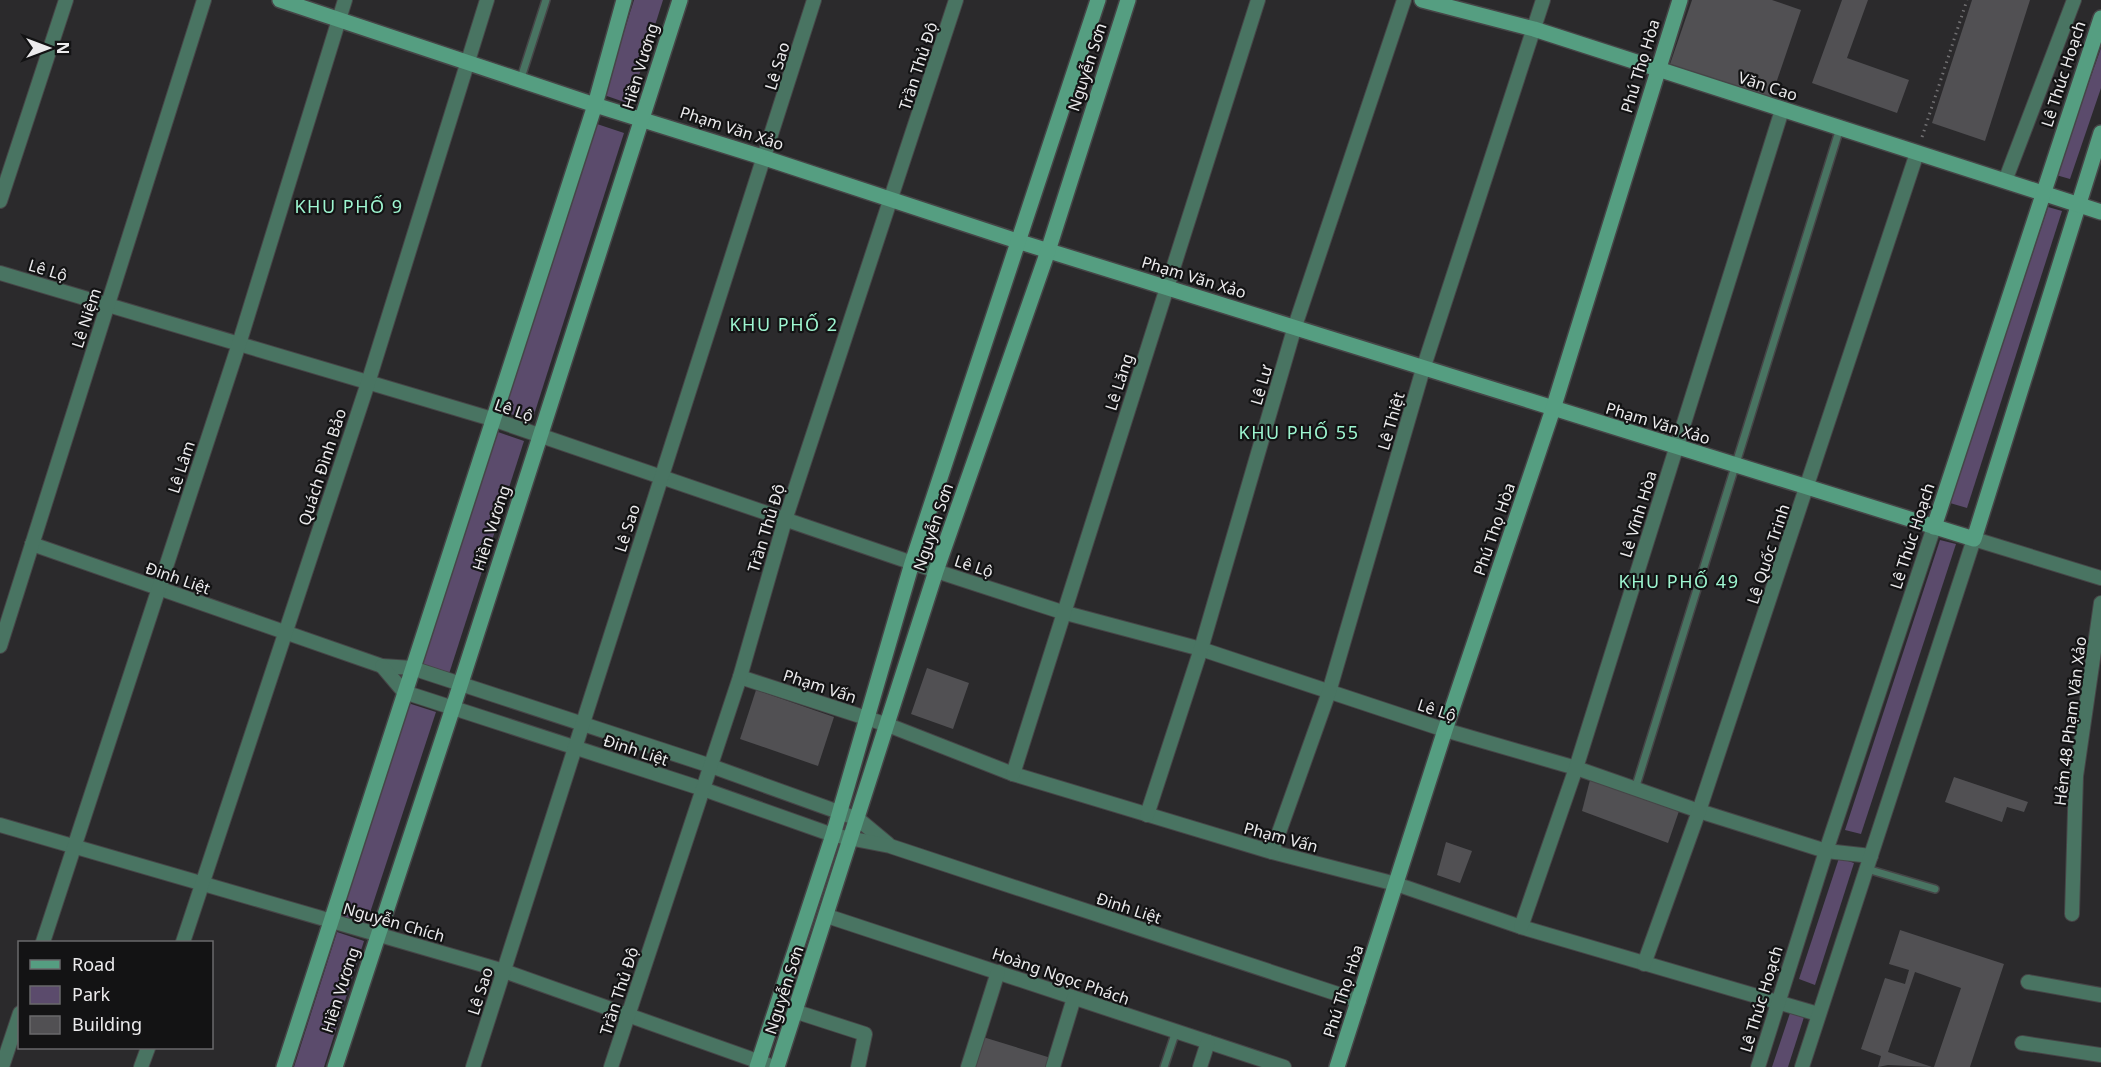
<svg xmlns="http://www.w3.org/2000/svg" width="2101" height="1067" font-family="'Noto Sans',sans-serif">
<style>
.green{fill:#5b4b6c}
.building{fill:#515053}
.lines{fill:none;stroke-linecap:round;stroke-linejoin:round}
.lane-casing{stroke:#464547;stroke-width:10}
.street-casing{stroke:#464547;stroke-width:16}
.secondary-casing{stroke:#464547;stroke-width:18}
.path{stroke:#727173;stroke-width:3;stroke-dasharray:1.5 4.5;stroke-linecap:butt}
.lane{stroke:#497462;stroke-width:7}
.street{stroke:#497462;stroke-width:14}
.secondary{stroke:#559e81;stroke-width:15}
.labels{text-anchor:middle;stroke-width:4.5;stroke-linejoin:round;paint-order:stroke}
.street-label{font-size:16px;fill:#ecebed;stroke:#131314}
.neighbourhood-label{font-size:18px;letter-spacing:1.5px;fill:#9ef6d1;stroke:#131314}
</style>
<rect width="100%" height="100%" fill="#2b2a2c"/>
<g class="green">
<path d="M634 0H663L630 104 604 95Z"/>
<path d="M2101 48V88L2070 179 2056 175Z"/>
<path d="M597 124 624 133 532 421 504 412Z"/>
<path d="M2048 207 2062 211 1967 508 1950 503Z"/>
<path d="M498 432 524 441 448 677 421 668Z"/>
<path d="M1940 540 1956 544 1861 834 1845 830Z"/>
<path d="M408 703 436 712 366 925 338 915Z"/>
<path d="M1839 858 1854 863 1815 985 1799 979Z"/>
<path d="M337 932 364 941 324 1067H294Z"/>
<path d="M1791 1010 1805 1014 1788 1067H1772Z"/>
</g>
<g class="building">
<path d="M1692 0H1772L1801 10 1771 98 1670 64Z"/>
<path d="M1842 0H1868L1847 58 1909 80 1897 113 1812 83Z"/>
<path d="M1972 0H2030L1985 141 1932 123Z"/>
<path d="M927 668 969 683 953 729 911 714Z"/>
<path d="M756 690 834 717 818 766 740 739Z"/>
<path d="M1954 777 2028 802 2024 812 2007 807 2002 822 1945 802Z"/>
<path d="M1590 780 1679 811 1668 843 1582 811Z"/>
<path d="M1446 842 1472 851 1460 883 1437 875Z"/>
<path d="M1900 930 2004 964 1970 1067H1934L1961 988 1915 972 1888 1052 1932 1067 1888 1065 1878 1067 1881 1056 1861 1049 1885 978 1905 984 1909 970 1889 964Z"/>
<path d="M983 1037 1051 1058 1048 1067H973Z"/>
</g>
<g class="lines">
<g class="lane-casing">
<g id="lane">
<path d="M520 81 546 0"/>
<path d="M1635 789 1840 128"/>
<path d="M1867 869 1935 889"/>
<path d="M1164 1067 1176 1031"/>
</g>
</g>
<g class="street-casing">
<g id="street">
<path d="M2005 181 2074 0"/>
<path d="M0 201 66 0"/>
<path d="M0 273 492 419 936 571 1062 612 1201 649 1445 730 1576 768 1699 811 1826 851 1871 856"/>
<path d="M32 544 382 666 412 668 711 766 858 819 888 844"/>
<path d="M0 646 204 0"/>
<path d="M382 666 404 692 703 789 833 835 890 846 1359 1001"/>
<path d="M740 677 888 725 1013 774 1272 852 1396 884 1521 927 1818 1014"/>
<path d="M1013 774 1258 0"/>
<path d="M1147 815 1201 649 1295 326 1404 0"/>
<path d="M0 825 504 971 774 1067"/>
<path d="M1272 852 1329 692 1423 369 1543 0"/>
<path d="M2072 914 2076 776 2101 603"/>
<path d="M827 916 1284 1067"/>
<path d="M1521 927 1576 768 1782 110"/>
<path d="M43 942 239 344 345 0"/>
<path d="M183 942 368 383 487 0"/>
<path d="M1644 964 1699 811 1917 153"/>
<path d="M2028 982 2101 995"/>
<path d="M797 1012 865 1034 858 1067"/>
<path d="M2022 1043 2101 1055"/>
<path d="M2 1067 20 1013"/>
<path d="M141 1067 148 1048"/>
<path d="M473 1067 814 0"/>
<path d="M611 1067 740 677 785 520 956 0"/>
<path d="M968 1067 998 972"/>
<path d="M1053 1067 1074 998"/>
<path d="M1200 1067 1208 1042"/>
<path d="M1758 1067 1826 851 1934 527"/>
<path d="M1802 1067 1974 539 2101 578"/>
</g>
</g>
<g class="secondary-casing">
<g id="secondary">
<path d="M280 0 595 105 765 158 1017 241 1974 539 2101 133"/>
<path d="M1422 0 1534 29 2101 212"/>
<path d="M1934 527 2101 18"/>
<path d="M284 1067 595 105 624 0"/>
<path d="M335 1067 460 686 680 0"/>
<path d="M757 1067 833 835 912 563 1098 0"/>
<path d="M777 1067 936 571 1048 251 1128 0"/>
<path d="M1337 1067 1445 730 1553 409 1680 0"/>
</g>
</g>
<path class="path" d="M1922 137 1967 0"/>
<use href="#lane" class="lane"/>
<use href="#street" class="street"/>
<use href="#secondary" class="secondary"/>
</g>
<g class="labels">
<g class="street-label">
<text transform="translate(640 66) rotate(-73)" y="6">Hiền Vương</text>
<text transform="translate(777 66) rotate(-73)" y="6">Lê Sao</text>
<text transform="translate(918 66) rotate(-72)" y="6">Trần Thủ Độ</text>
<text transform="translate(1640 66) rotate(-73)" y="6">Phú Thọ Hòa</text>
<text transform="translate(1087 67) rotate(-72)" y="6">Nguyễn Sơn</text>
<text transform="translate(2063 74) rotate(-72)" y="6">Lê Thúc Hoạch</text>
<text transform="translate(1768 86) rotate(18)" y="6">Văn Cao</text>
<text transform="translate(732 128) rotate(18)" y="6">Phạm Văn Xảo</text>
<text transform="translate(48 270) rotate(17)" y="6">Lê Lộ</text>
<text transform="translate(1194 277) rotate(17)" y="6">Phạm Văn Xảo</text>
<text transform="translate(86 318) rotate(-72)" y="6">Lê Niệm</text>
<text transform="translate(1119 382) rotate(-72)" y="6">Lê Lăng</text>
<text transform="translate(1261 385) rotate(-74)" y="6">Lê Lư</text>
<text transform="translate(514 410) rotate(19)" y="6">Lê Lộ</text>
<text transform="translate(1391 421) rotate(-74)" y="6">Lê Thiệt</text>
<text transform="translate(1658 423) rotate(17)" y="6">Phạm Văn Xảo</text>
<text transform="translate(181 467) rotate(-72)" y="6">Lê Lâm</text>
<text transform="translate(322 467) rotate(-72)" y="6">Quách Đình Bảo</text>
<text transform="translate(1638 514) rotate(-73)" y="6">Lê Vĩnh Hòa</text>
<text transform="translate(933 527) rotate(-71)" y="6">Nguyễn Sơn</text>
<text transform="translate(491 528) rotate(-72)" y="6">Hiền Vương</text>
<text transform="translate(627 528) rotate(-72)" y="6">Lê Sao</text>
<text transform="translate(766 528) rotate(-73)" y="6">Trần Thủ Độ</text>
<text transform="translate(1494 529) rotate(-71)" y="6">Phú Thọ Hòa</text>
<text transform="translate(1912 536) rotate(-72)" y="6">Lê Thúc Hoạch</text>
<text transform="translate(1768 554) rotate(-72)" y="6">Lê Quốc Trinh</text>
<text transform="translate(974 566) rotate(18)" y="6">Lê Lộ</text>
<text transform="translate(178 578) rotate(19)" y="6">Đinh Liệt</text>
<text transform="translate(820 686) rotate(18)" y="6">Phạm Vấn</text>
<text transform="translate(1437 710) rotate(18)" y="6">Lê Lộ</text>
<text transform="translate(2070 721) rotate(-83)" y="6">Hẻm 48 Phạm Văn Xảo</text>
<text transform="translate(636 750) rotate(18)" y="6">Đinh Liệt</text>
<text transform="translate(1281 837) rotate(15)" y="6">Phạm Vấn</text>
<text transform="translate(1129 908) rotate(18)" y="6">Đinh Liệt</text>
<text transform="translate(394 922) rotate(16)" y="6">Nguyễn Chích</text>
<text transform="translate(1061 976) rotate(19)" y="6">Hoàng Ngọc Phách</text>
<text transform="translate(340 990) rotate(-72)" y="6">Hiền Vương</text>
<text transform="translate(784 990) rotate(-72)" y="6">Nguyễn Sơn</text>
<text transform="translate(480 991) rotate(-72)" y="6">Lê Sao</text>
<text transform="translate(619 991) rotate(-72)" y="6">Trần Thủ Độ</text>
<text transform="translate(1343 991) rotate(-72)" y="6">Phú Thọ Hòa</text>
<text transform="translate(1761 999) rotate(-73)" y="6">Lê Thúc Hoạch</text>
</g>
<g class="neighbourhood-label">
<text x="349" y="213">KHU PHỐ 9</text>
<text x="784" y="331">KHU PHỐ 2</text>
<text x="1299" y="439">KHU PHỐ 55</text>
<text x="1679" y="588">KHU PHỐ 49</text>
</g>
</g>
<rect x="18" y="941" width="195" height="108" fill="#131314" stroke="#6a696b" stroke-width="1.5"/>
<rect x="30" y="960" width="30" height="9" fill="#559e81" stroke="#6a696b" stroke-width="1.5"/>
<text x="72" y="971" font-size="18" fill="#ecebed">Road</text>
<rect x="30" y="986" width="30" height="18" fill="#5b4b6c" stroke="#6a696b" stroke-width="1.5"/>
<text x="72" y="1001" font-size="18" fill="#ecebed">Park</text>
<rect x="30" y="1016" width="30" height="18" fill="#515053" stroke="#6a696b" stroke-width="1.5"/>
<text x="72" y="1031" font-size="18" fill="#ecebed">Building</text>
<g transform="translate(48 48) rotate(90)" stroke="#131314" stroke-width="4.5" paint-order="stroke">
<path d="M0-4.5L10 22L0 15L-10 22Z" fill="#ecebed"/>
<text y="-9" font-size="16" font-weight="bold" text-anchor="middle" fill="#ecebed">N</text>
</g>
</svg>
